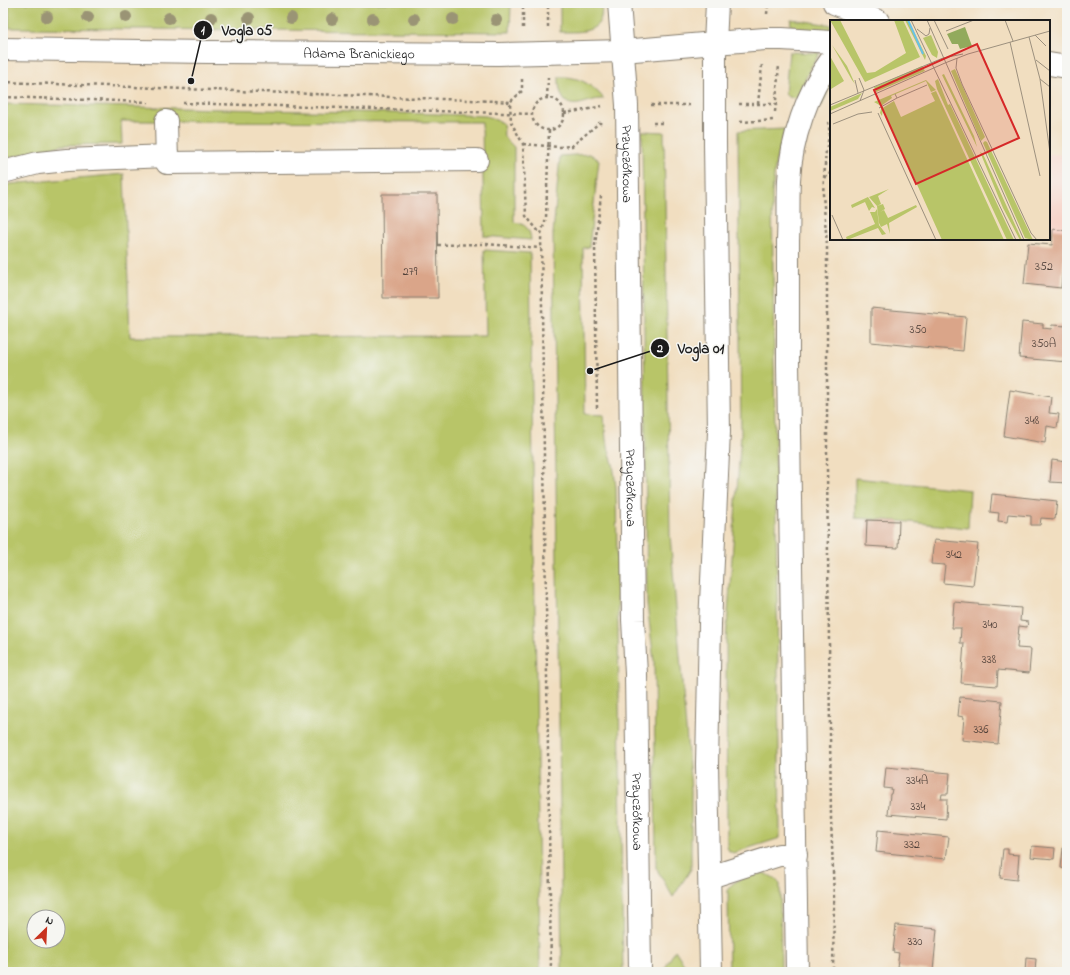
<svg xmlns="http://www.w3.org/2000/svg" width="1070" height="975" font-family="'Indie Flower',sans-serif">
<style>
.built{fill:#f7d1c6}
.green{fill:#b8c568;stroke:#6a7042;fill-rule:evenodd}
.building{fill:#daa589}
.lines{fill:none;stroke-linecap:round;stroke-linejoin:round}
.minor-casing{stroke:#867d6e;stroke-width:24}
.major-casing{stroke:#867d6e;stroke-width:24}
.path{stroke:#867d6e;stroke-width:2.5;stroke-dasharray:3 3;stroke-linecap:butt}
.minor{stroke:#fff;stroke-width:22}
.major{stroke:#fff;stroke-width:22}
.tree{fill:#9a9475}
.labels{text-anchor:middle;stroke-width:3;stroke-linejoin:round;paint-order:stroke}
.number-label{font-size:12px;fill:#4c3e37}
.street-label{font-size:14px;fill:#1c1c1c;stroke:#f6f6f2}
.inset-river{fill:none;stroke:#69c1e6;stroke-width:2}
.inset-road{fill:none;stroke:#9c907e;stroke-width:1}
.view{fill:#d62828;fill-opacity:0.15;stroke:#d62828;stroke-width:2}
.inset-edge{fill:none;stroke:#1c1c1c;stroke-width:2}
.leader{fill:none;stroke:#1c1c1c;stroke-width:1.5}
.callout-dot{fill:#1c1c1c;stroke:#f6f6f2;stroke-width:1.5}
.mark-label{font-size:12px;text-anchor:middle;font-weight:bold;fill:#fff}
.callout-label{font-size:15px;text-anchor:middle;font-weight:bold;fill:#1c1c1c;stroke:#f6f6f2;stroke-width:3;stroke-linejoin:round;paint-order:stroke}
</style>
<rect width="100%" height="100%" fill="#f6f6f2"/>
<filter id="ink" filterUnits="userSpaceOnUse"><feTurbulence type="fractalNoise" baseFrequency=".025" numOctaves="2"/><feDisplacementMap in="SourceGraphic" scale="8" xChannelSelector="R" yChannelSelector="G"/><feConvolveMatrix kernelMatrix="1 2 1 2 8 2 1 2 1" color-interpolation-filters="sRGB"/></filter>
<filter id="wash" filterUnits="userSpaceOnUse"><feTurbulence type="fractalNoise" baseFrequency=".012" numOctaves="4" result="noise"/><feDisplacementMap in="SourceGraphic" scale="16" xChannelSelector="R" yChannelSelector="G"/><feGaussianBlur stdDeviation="0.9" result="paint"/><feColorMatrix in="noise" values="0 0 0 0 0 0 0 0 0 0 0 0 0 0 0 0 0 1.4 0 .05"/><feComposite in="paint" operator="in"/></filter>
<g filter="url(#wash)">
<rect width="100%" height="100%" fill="#f1dec0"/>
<path class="built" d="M1049 154 1067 155V231L1049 229Z"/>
<g class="green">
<path d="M9 3H511L510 32 9 28Z"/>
<path d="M560 3H601C606 34 582 32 560 32Z"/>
<path d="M791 19 831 25V32L790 28Z"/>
<path d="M789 52 818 53H820L811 67 797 98 788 97 785 94Z"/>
<path d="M831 73V83L822 105 820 106H816Z"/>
<path d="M559 77C578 76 592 84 604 99 601 99 597 99 594 100 581 103 565 112 560 90 559 86 559 81 559 77Z"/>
<path d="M3 104 437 114 486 116 503 123 504 137 514 147V222C526 224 530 229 531 240L484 236 482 122 121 121 122 144 63 145 3 159Z"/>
<path d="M785 129 776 160 772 193 780 838 733 853 729 851 727 847 726 641 741 434 738 131Z"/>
<path d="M642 131 664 132 670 535 691 790V869L673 897 656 868 654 661 647 604Z"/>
<path d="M590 154 599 160 589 247 583 248 585 414 604 415 606 440 613 464 616 487 623 972H562L553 234 560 156Z"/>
<path d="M124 174 130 337 486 336 484 250 530 253 540 972H3V186L10 184ZM34 917H58V941H34Z"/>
<path d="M855 478 970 490 968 528 899 521 855 518Z"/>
<path d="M763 873C770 875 775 878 780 884L781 972H729L728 889C735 878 751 876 763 873Z"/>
<path d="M675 950 689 972H663Z"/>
</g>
<g id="blocks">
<g class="building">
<path d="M382 194H437L438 298H383Z"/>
<path d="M1053 229 1067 231V248L1065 247 1061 288 1024 284 1028 243 1052 245Z"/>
<path d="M871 308 966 317 963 351 871 342Z"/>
<path d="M1022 322 1043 324V328L1051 329 1052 325 1067 326V362L1019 358Z"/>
<path d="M1010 390 1051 397 1049 413 1059 414 1057 428 1047 426 1045 443 1004 436Z"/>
<path d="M1052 460 1067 462V483L1050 482Z"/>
<path d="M992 494 1057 501 1055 519 1041 518 1040 525H1031V516L1008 514 1007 522 998 521 999 513 990 512Z"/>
<path d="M867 520 899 521 898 548 866 546Z"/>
<path d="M934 540 978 544 973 586 943 583 945 565 931 564Z"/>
<path d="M954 602 1021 608 1020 621 1028 622 1027 627 1019 626 1017 648 1031 649 1029 673 998 670 997 686 961 683 964 643H960L961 628H952Z"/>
<path d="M960 697 1002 701 998 744 962 740 964 717 958 716Z"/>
<path d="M886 767 950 773 948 794H942L941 799H947L946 819 888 814 890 794H891L892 789 884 788Z"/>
<path d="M878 830 949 837 946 859 876 852Z"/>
<path d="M1032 846 1055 848 1054 859 1031 857Z"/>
<path d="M1063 848H1067V869L1061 868Z"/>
<path d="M1003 849H1008V854L1019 855 1017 880 1000 878Z"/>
<path d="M896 925 937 929 933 971 897 967 899 953 893 952Z"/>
<path d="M1026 958 1036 959 1035 972H1025Z"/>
</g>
</g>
</g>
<g filter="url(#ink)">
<use href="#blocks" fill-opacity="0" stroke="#867d6e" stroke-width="1"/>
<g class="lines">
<g class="minor-casing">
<g id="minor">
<path d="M834 3 878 21"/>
<path d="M715 43 765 39H782L831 42"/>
<path d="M1049 64 1067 67"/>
<path d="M166 121 167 163 477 160"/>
<path d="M3 172 38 163 67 160 167 156"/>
<path d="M710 877 779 855H796"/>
<path d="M797 972 788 363C788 322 788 281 788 241 789 220 788 200 789 180 791 140 807 92 831 60"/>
</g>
</g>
<g class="major-casing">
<g id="major">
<path id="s1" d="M619 3 627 105 633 620 636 674 640 972"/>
<path id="s2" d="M3 49 208 52 499 54 623 51 715 43"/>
<path d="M711 972 707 764 710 624 719 432 715 144V43L717 3"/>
</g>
</g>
<g class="path">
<path d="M767 14 768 3"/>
<path d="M548 27V3"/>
<path d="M523 28V3"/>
<path d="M522 79V91L510 102 511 122 523 144 526 216 540 233"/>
<path d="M3 82 495 101 510 102"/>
<path d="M3 97 148 102"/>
<path d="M547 98 548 78"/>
<circle cx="548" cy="114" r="16"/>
<path d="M183 103 532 114"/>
<path d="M739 104H780"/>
<path d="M758 104 762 65"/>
<path d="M651 105H690"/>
<path d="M775 112 779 65"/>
<path d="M564 113 585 110 602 106"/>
<path d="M740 122 775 120"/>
<path d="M653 123H665"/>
<path d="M549 130 546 218 541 234 551 972"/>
<path d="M523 144 560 147 572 146 599 123H602"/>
<path d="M831 172 824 179 823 194 827 245V468L831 818 834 898 833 972"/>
<path d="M824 178C825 169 825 160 826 151 828 141 831 132 828 122"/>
<path d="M438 245 485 244 541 248"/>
<path d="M597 408 595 245 601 196"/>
</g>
<use href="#minor" class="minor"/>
<use href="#major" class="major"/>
</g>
<g class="tree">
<circle cx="47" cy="17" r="6"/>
<circle cx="88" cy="17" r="6"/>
<circle cx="126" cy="17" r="6"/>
<circle cx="169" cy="18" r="6"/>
<circle cx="211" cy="18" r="6"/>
<circle cx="249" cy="18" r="6"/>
<circle cx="291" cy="18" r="6"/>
<circle cx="332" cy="19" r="6"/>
<circle cx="373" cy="19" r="6"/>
<circle cx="414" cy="19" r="6"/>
<circle cx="453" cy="19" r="6"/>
<circle cx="496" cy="20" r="6"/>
</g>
</g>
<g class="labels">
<g class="number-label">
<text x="1044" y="270">352</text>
<text x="410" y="275">279</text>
<text x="918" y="333">350</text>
<text x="1044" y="347">350A</text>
<text x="1032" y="424">348</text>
<text x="954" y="558">342</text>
<text x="990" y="628">340</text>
<text x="989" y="663">338</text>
<text x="981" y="733">336</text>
<text x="917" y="784">334A</text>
<text x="918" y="810">334</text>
<text x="912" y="848">332</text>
<text x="915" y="945">330</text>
</g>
<g class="street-label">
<text dy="5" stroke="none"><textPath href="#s2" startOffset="356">Adama Branickiego</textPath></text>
<text dy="5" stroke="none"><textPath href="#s1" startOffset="161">Przyczółkowa</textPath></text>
<text dy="5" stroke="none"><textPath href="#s1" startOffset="485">Przyczółkowa</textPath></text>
<text dy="5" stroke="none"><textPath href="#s1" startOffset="809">Przyczółkowa</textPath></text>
</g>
</g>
<g transform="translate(830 20)">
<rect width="220" height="220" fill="#f1dec0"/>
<path d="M0 0H10L37 53 45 52 76 33 64 0H73L90 37 35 62ZM75 0H78L96 36 95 40ZM101 15 108 32 107 38 102 35 93 18ZM2 25 17 46 25 64 22 60ZM0 36 14 61 1 69 0 68ZM92 46 95 51 46 72 44 67ZM125 49 155 117 151 121 121 51ZM114 54 144 116 147 127 112 55ZM108 59 118 85 120 84 184 220H177L107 69 105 61ZM96 60 106 70 101 72 96 61 61 76 62 78 51 86 44 82ZM106 71 174 220H112L53 89 52 96 50 93 51 89 64 81 71 97 105 81 101 73ZM32 73 28 79 0 91V87ZM155 121 157 122 203 220 195 218 153 123ZM150 132 153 134 192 220H190L173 188ZM59 169 48 176 51 184 47 186 39 177ZM38 177 45 188 42 187 39 191 35 182 22 188 21 185ZM53 184 55 189 50 192 54 190 58 198 86 185 87 187 59 203 60 214 57 204 51 207 49 203 47 186ZM47 189 49 205 56 214 52 215 48 208 17 220 16 217 45 204 40 192H45Z" fill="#b8c568"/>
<path d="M135 7 142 26 130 29 128 24H122L117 14Z" fill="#92aa5c"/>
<path class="inset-river" d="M78 0 93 34"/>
<path class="inset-road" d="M81 0 186 220M97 0 194 220M104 0 118 29M175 0 183 21M87 9 96 16 99 14 100 8M116 11 144 0M205 15 216 26M199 17 210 59 220 133M180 22 210 156M113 38 133 34M127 38 126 48 132 64 201 213 207 220M206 40 220 51M115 43 138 34 220 11M29 58 34 70 30 81M210 59 220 67M25 60 28 73M65 74 67 78 97 65M0 85 113 38M49 88 67 78M48 93 106 220M0 94 115 43M3 104 28 94 42 92M2 195 13 220"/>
<path class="view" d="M147 24 189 118 86 164 44 70Z"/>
<rect width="220" height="220" class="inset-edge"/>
</g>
<path class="leader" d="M191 81L203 30M590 371L660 348"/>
<g class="callout-dot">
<circle cx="191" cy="81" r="4"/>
<circle cx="590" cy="371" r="4"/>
<circle cx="203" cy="30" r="10"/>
<circle cx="660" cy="348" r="10"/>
</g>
<g class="mark-label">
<text x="203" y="34">1</text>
<text x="660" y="352">2</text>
</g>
<g class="callout-label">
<text x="247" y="35">Vogla 05</text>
<text x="701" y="353">Vogla 01</text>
</g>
<rect width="1070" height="975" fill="none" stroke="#f6f6f2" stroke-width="16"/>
<g transform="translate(46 929) rotate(24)"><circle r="19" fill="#f6f6f2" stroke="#9f9f9c"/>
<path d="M0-3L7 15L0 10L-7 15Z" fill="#c8321e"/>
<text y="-6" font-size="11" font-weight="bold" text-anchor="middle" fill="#1c1c1c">N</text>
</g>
</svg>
